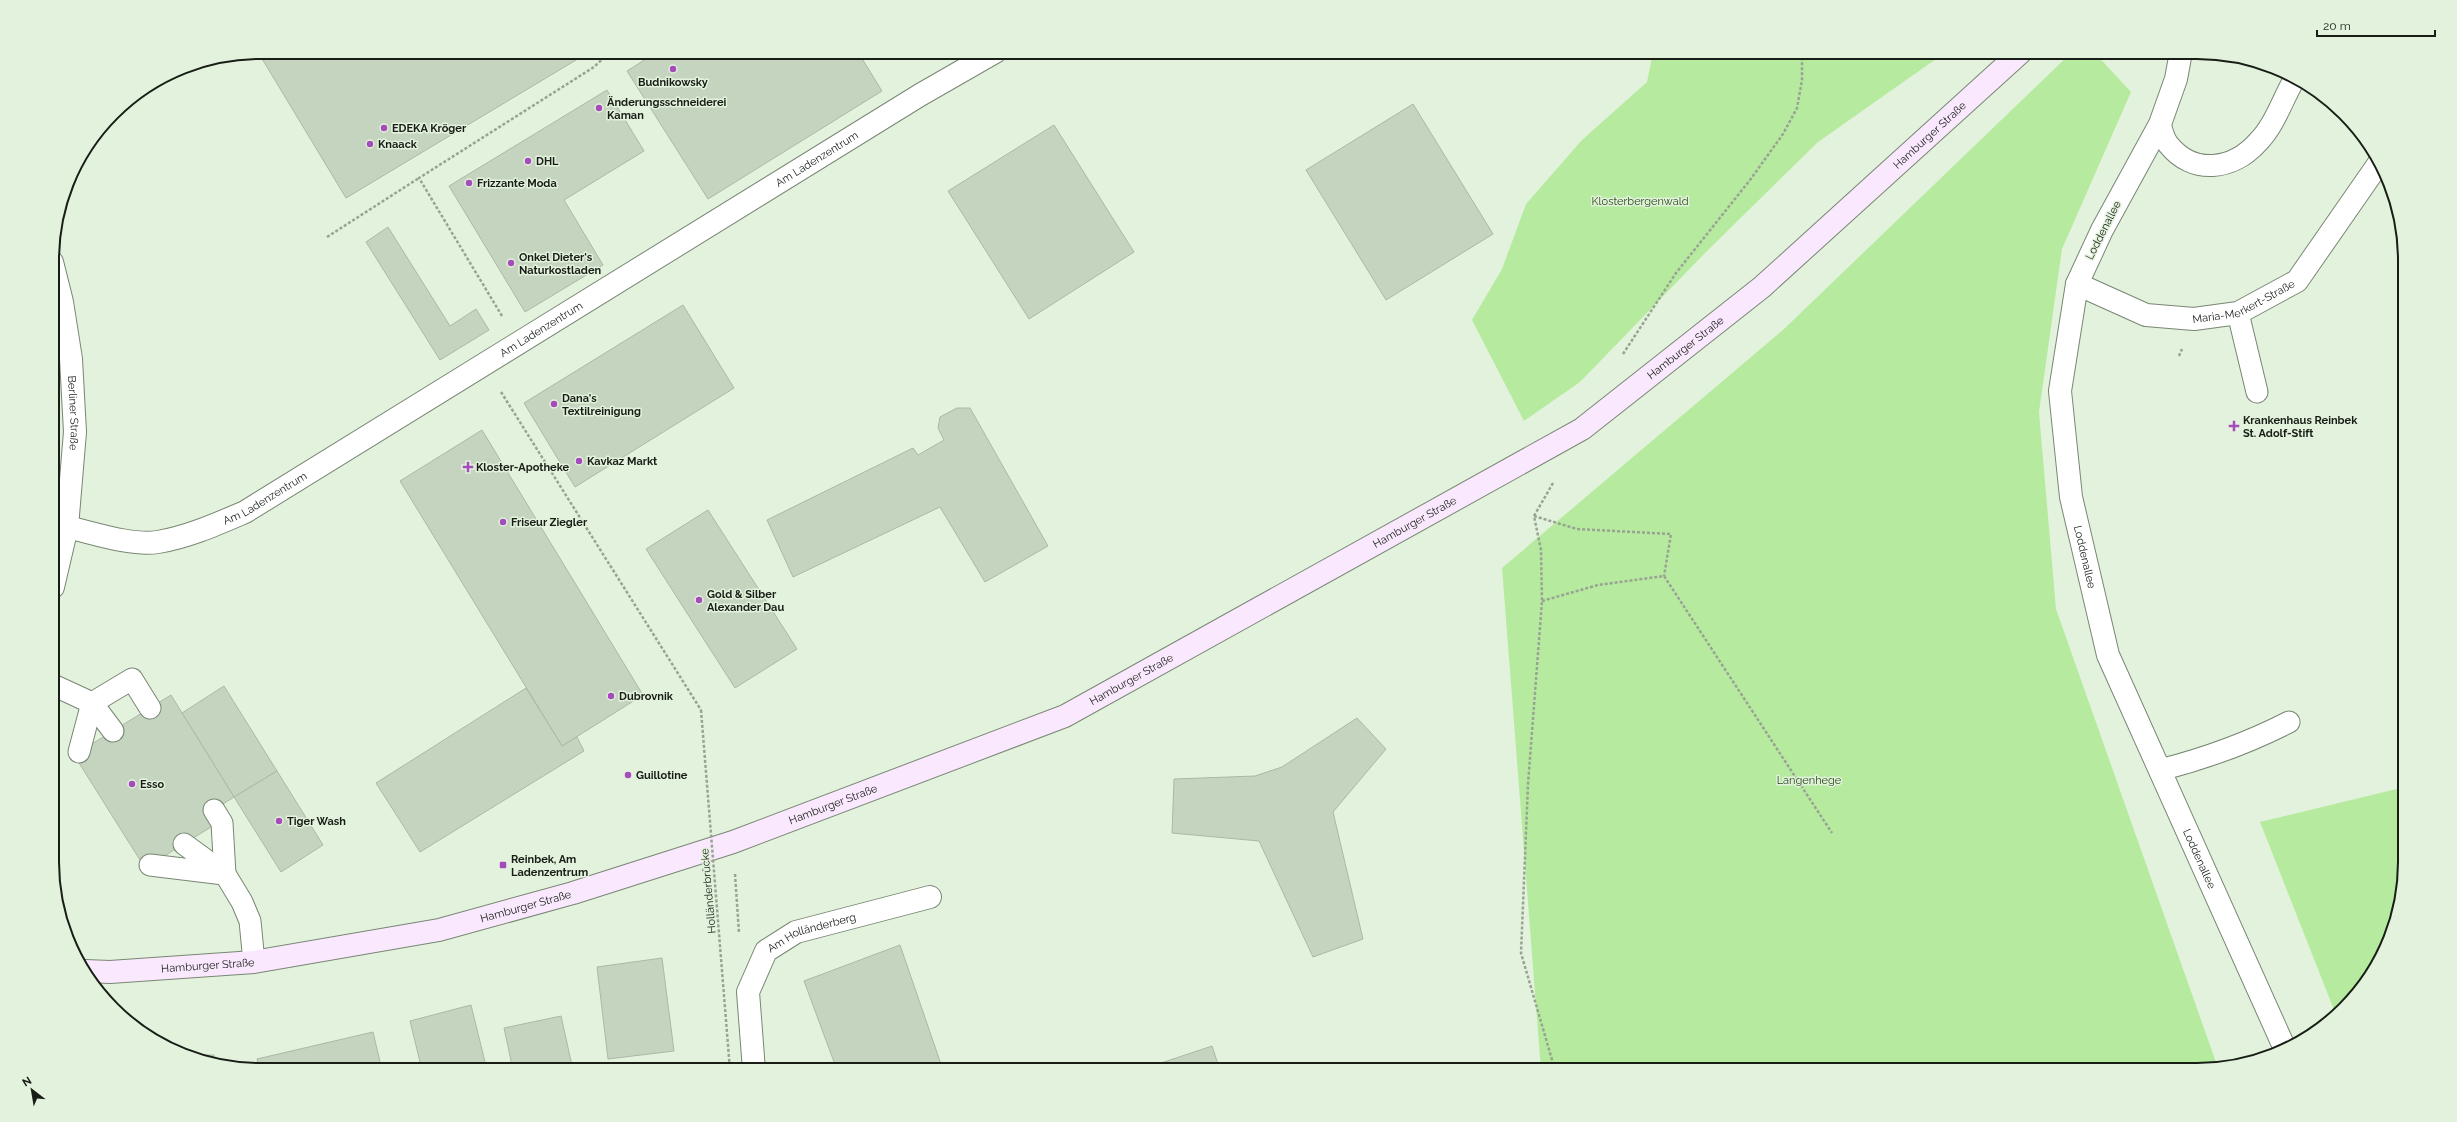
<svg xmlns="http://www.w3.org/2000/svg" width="2457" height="1122" font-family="Raleway,sans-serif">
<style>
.green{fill:#b6eb9f}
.building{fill:#c5d4bf;stroke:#abb8a5}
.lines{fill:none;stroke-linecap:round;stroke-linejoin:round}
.service-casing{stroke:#798674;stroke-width:23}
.minor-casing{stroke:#798674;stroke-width:24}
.secondary-casing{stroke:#798674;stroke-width:24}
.path{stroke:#98a393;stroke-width:2.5;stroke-dasharray:3 2;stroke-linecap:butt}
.service{stroke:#fff;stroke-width:21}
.minor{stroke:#fff;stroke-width:22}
.secondary{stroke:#fae9fe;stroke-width:22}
.path-bridge{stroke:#98a393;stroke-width:2.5;stroke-dasharray:3 2;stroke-linecap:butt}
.poi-dot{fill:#a44cb9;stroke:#e3f2dd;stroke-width:1.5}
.labels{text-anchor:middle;stroke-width:3;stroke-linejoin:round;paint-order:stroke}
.poi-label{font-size:11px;font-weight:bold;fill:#181d16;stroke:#e3f2dd;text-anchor:start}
.street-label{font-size:11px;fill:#181d16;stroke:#e3f2dd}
.park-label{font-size:11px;fill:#274816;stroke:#e3f2dd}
.rim{fill:none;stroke:#181d16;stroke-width:2}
</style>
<rect width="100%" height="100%" fill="#e3f2dd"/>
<g class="green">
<path d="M1653 52H1946L1818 142 1705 253 1580 382 1524 421 1472 320 1502 269 1526 204 1582 140 1647 82Z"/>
<path d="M2072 52H2094L2131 92 2062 249 2039 412 2056 609 2218 1068 1541 1070 1502 568 1784 329Z"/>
<path d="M2405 787V862L2389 942 2354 999 2336 1015 2260 822Z"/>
</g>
<g class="building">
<path d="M258 52H578L581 57 346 198Z"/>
<path d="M657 52H858L882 91 708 199 627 71Z"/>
<path d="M607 90 644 151 564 200 603 265 525 312 449 186Z"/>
<path d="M1413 104 1493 234 1386 300 1306 170Z"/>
<path d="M1054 125 1134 252 1029 319 948 191Z"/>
<path d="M388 227 450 326 476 309 489 330 440 360 366 242Z"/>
<path d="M683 305 734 388 575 487 524 403Z"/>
<path d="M957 408H970L1048 546 985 582 940 507 793 577 767 520 913 448 918 455 944 440 938 428 940 417Z"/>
<path d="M482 430 643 695 562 746 400 481Z"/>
<path d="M708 510 797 649 735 688 646 549Z"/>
<path d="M224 686 277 771 234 797 182 713Z"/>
<path d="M526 688 562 746 577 737 584 751 420 852 376 783Z"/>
<path d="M171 695 234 797 212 811 219 822 145 868 74 755Z"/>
<path d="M1357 718 1386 749 1333 812 1363 939 1313 957 1259 841 1172 833 1174 779 1255 776 1282 767Z"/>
<path d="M277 771 323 845 281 872 234 797Z"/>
<path d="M900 945 943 1070H837L804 981Z"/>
<path d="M662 958 674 1051 608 1059 597 967Z"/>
<path d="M471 1005 487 1070H422L410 1021Z"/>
<path d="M561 1016 573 1070H513L504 1028Z"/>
<path d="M373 1032 382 1070H259L257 1059Z"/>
<path d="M1212 1046 1220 1070H1140Z"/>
<path d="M187 1055H214V1061Z"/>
</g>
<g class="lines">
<g class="service-casing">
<g id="service">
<path d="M2160 124C2162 131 2164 139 2168 144 2193 176 2233 170 2258 142 2275 125 2283 98 2295 78"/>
<path d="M2238 313 2257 392"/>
<path d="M53 685 92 703 113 731"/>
<path d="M79 752 92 703 132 679 150 708"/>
<path d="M2160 770C2207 758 2246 744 2289 722"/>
<path d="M214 810 222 823 225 874"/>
<path d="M184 844 225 874 242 902 250 921 254 962"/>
<path d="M150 865 224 874"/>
</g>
</g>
<g class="minor-casing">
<g id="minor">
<path id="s1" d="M2181 52 2176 79 2160 124 2102 230 2077 284 2060 391 2071 497 2108 655 2285 1049"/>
<path id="s2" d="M52 262 62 302 71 359 75 432 67 527 53 587"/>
<path id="s3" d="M2077 284 2146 315 2194 319 2238 313 2297 281 2379 163"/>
<path id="s4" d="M67 527C94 533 131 546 158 542 188 537 217 524 245 512L920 95 995 52"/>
<path id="s5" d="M754 1070 748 992 766 951 796 932 930 897"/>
</g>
</g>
<g class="secondary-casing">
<g id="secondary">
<path id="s6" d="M85 971 110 972 254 962 439 930 573 893 733 842 1065 716 1582 429 1762 287 2021 52"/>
</g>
</g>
<g class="path">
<path d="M327 237 419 178"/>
<path d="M502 316 419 178 594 67 610 52"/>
<path d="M1623 354 1676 273 1750 180 1783 134 1797 108 1802 80V52"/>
<path d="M2179 356 2182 349"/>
<path d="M501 392 701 710"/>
<path d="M1553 483 1534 516 1541 550 1542 601 1528 784 1521 953 1555 1070"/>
<path d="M1534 516 1577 529 1671 534 1664 576"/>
<path d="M1542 601 1598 585 1664 576 1832 833"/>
<path d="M735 874 739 933"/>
</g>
<use href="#service" class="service"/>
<use href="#minor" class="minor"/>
<use href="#secondary" class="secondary"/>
<path class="path-bridge" d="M701 710 730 1070"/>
</g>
<g class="poi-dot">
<circle cx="673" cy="69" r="4"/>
<circle cx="599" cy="108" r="4"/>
<circle cx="384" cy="128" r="4"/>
<circle cx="370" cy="144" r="4"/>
<circle cx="528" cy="161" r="4"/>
<circle cx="469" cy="183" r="4"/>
<circle cx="511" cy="263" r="4"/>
<circle cx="554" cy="404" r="4"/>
<path d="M2232 420h4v4h4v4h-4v4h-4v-4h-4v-4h4z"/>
<circle cx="579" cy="461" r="4"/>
<path d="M466 461h4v4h4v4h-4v4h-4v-4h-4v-4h4z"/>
<circle cx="503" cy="522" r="4"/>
<circle cx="699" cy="600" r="4"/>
<circle cx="611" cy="696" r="4"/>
<circle cx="628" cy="775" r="4"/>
<circle cx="132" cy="784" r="4"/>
<circle cx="279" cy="821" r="4"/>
<rect x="499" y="861" width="8" height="8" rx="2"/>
</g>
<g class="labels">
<g class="poi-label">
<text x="673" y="86" text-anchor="middle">Budnikowsky</text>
<text x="607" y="106">Änderungsschneiderei<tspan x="607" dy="13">Kaman</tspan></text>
<text x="392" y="132">EDEKA Kröger</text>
<text x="378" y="148">Knaack</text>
<text x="536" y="165">DHL</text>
<text x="477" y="187">Frizzante Moda</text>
<text x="519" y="261">Onkel Dieter's<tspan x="519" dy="13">Naturkostladen</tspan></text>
<text x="562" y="402">Dana's<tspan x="562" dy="13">Textilreinigung</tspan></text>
<text x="2243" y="424">Krankenhaus Reinbek<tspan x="2243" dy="13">St. Adolf-Stift</tspan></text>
<text x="587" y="465">Kavkaz Markt</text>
<text x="476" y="471">Kloster-Apotheke</text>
<text x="511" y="526">Friseur Ziegler</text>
<text x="707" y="598">Gold &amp; Silber<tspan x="707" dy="13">Alexander Dau</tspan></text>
<text x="619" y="700">Dubrovnik</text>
<text x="636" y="779">Guillotine</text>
<text x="140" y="788">Esso</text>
<text x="287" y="825">Tiger Wash</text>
<text x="511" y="863">Reinbek, Am<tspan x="511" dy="13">Ladenzentrum</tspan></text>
</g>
<g class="street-label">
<text dy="4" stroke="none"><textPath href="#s6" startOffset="2066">Hamburger Straße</textPath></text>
<text dy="4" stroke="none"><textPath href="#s4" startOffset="857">Am Ladenzentrum</textPath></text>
<text transform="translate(2103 230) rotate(-63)" y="4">Loddenallee</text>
<text dy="4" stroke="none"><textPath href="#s3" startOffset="177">Maria-Merkert-Straße</textPath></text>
<text dy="4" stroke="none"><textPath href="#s4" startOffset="533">Am Ladenzentrum</textPath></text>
<text dy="4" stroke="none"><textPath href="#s6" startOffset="1742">Hamburger Straße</textPath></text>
<text dy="4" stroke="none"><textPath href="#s2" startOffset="153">Berliner Straße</textPath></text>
<text dy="4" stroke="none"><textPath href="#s4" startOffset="209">Am Ladenzentrum</textPath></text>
<text dy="4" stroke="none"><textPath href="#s6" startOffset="1419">Hamburger Straße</textPath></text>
<text dy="4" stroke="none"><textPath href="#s1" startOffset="532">Loddenallee</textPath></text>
<text dy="4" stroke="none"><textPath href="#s6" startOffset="1095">Hamburger Straße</textPath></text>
<text dy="4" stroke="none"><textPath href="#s6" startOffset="771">Hamburger Straße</textPath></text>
<text dy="4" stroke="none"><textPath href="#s1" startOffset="856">Loddenallee</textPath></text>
<text transform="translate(708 891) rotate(-95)" y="4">Holländerbrücke</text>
<text dy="4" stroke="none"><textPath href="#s6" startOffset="447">Hamburger Straße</textPath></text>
<text dy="4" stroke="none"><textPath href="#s5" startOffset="173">Am Holländerberg</textPath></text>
<text dy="4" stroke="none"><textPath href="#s6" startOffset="123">Hamburger Straße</textPath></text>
</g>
<g class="park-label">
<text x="1640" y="205">Klosterbergenwald</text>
<text x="1809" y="784">Langenhege</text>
</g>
</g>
<path d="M0 0H2457V1122H0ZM260 59H2197A201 201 0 0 1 2398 260V862A201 201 0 0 1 2197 1063H260A201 201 0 0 1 59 862V260A201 201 0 0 1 260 59Z" fill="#e3f2dd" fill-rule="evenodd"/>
<path class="rim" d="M260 59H2197A201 201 0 0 1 2398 260V862A201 201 0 0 1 2197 1063H260A201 201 0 0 1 59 862V260A201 201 0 0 1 260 59Z"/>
<g transform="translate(32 1090) rotate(329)" stroke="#e3f2dd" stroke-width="3" paint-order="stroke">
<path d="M0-3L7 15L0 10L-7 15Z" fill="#181d16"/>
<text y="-6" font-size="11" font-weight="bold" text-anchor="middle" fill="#181d16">N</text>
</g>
<path d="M2317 30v6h118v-6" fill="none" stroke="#181d16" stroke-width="2"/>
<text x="2323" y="30" font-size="12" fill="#181d16" stroke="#e3f2dd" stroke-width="3" paint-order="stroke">20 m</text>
</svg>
